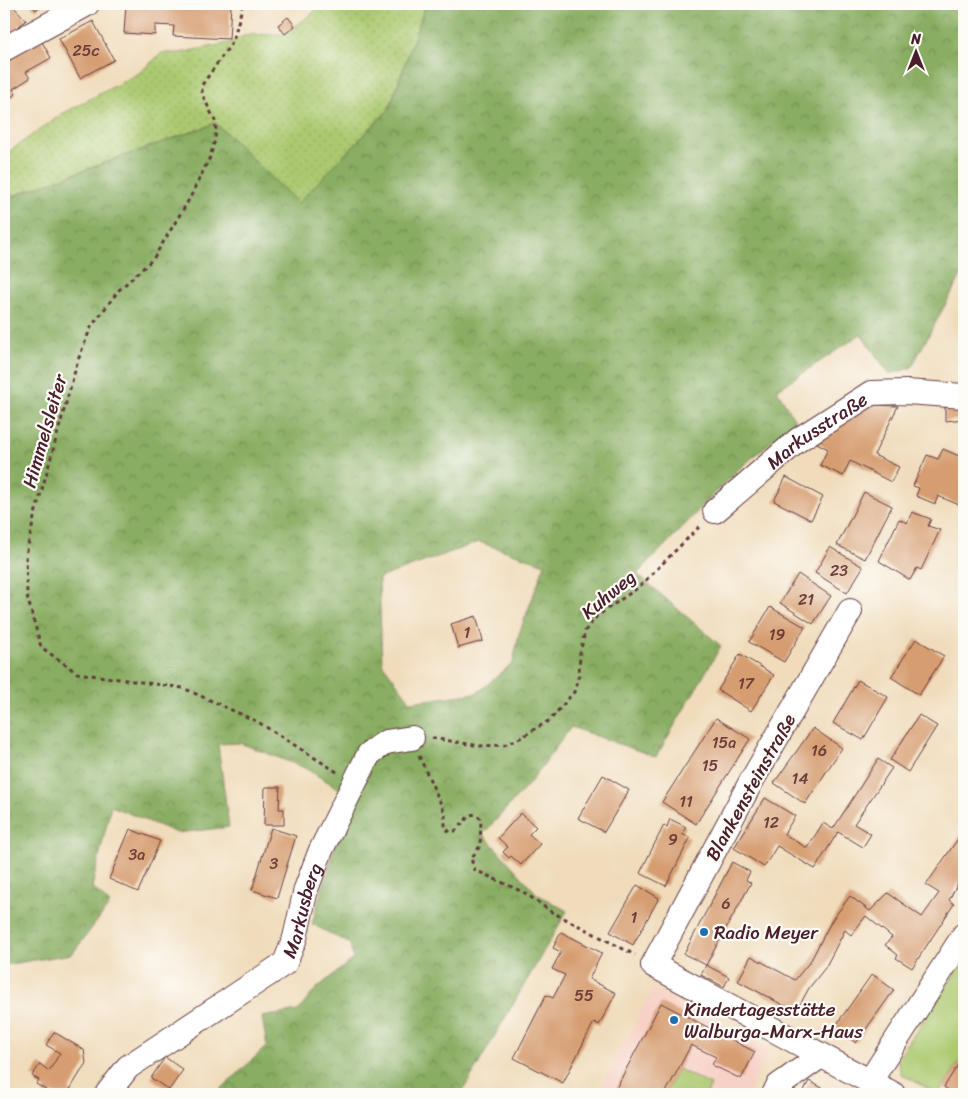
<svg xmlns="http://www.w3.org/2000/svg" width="968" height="1098" font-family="Sriracha,sans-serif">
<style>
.built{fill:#f7d1c6}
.grass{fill:url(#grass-dots);stroke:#7b744e}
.forest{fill:url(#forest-crowns);stroke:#6a6646;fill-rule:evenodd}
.park{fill:#acc970;stroke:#7b744e}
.building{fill:#d69d71}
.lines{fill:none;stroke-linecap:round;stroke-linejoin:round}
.street-casing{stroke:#633b41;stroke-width:26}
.path{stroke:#633b41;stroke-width:3;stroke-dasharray:4 4;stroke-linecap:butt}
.street{stroke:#fff;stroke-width:24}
.poi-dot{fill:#1f6fb2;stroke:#fdfcf7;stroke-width:2}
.labels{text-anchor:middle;stroke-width:4.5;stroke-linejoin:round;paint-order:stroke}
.number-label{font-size:16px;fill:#6d3e3c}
.street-label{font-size:19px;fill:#4a1f2b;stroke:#fdfcf7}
.poi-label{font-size:19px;fill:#4a1f2b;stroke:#fdfcf7;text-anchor:start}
</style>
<defs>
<pattern id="grass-dots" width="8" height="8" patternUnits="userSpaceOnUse" patternTransform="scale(1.25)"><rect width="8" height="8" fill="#acc970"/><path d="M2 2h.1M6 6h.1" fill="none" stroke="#96ac61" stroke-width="1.8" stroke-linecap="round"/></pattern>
<pattern id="forest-crowns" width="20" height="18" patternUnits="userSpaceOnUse" patternTransform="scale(1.25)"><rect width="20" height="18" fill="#89ad62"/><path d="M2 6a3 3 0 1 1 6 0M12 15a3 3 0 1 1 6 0" fill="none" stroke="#728c51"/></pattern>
</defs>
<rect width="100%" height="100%" fill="#fdfcf7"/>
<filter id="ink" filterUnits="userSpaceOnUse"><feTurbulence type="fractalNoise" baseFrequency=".02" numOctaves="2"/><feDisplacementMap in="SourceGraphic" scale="10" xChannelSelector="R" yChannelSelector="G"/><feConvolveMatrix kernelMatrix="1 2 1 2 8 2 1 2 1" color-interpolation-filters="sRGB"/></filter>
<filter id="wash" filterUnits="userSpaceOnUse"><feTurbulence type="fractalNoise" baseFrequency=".0096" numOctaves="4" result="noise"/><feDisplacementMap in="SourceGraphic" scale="20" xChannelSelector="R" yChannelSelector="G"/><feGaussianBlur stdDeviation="1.12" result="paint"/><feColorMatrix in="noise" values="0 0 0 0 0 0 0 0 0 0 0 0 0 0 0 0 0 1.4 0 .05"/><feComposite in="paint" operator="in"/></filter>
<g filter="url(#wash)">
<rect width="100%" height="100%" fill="#f0dcbb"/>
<path class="built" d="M653 989 769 1051 748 1094H597Z"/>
<path class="grass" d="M321 4H426L389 109 297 204 216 123 4 199V155L62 114 139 73 162 53H180L229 43 246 35 285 34 313 13Z"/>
<path class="forest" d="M426 4H964V270L911 368 889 374 861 334 777 390 801 430H785L739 469 637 574 721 646 656 757 571 727 529 784 483 834 537 894 567 911 461 1094H216L267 1046 262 1017 298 1011 317 988 353 959 350 944 312 924 350 795 303 767 240 743 218 744 229 827 177 833 111 806 92 887 110 904 72 954 4 965V199L216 123 298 203 389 109ZM479 542 545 564 519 634 513 663 477 693 411 702 382 663 379 578Z"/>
<g class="park">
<path d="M964 960V1055L938 1094 901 1074 898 1063 899 1057Z"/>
<path d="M678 1069 711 1085 707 1094H665Z"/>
</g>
<g id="blocks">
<g class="building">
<path d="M4 4H11L26 20 4 39Z"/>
<path d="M30 4H42L36 10Z"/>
<path d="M126 4H231L229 39 173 36 174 26 155 25V35L124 33Z"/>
<path d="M288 17 295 26 285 34 278 25Z"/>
<path d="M93 21 114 60 80 78 59 39Z"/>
<path d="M41 40 51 58 26 72 30 78 13 89 16 94 7 100 4 94V62Z"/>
<path d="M870 405 898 406 874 455 899 467 891 482 850 461 843 476 820 465 828 449 815 442Z"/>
<path d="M964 405V419L945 421V406Z"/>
<path d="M943 449 964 458V507L938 496 935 504 916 496 919 488 913 486 927 455 938 459Z"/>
<path d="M786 477 823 497 811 520 774 501Z"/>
<path d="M864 492 892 506 865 559 837 545Z"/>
<path d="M912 512 931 519 928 526 940 530 921 570 917 568 910 580 879 561 899 519 907 523Z"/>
<path d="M830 547 863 567 847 593 815 573Z"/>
<path d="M798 574 831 596 813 624 780 603Z"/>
<path d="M770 607 805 627 784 662 749 642Z"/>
<path d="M476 616 483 641 458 648 451 624Z"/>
<path d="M916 639 944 656 919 695 891 677Z"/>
<path d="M740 654 774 675 751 711 718 690Z"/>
<path d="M858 680 888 697 863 740 833 723Z"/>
<path d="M919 715 937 726 908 772 890 760Z"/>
<path d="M716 718 750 739 696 824 662 802Z"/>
<path d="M813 728 842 748 805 804 774 783Z"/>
<path d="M878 759 892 768 854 824 871 834 863 847 838 832 815 869 777 846 764 867 734 848 765 798 795 816 784 834 807 848 823 823 833 829Z"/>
<path d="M603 775 629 790 604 832 578 818Z"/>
<path d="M265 787H280L279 809H284V825H264Z"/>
<path d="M521 813 536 827 529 834 540 844 521 865 511 856 509 858 503 852 508 847 498 838Z"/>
<path d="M670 819 686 827 682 834 690 838 666 886 640 873 664 825 667 827Z"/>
<path d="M271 828 296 836 277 898 252 890Z"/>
<path d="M130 829 160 841 138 892 109 879Z"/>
<path d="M964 830V885L963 887 958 883 949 900 954 904 912 968 896 958 898 955 885 945 892 937 866 916 851 935 845 930 825 968 809 988 796 1012 738 981 751 956 795 980 811 960 832 920 850 896 870 911 888 893 922 917 939 893 926 885Z"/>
<path d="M732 862 750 872 746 880 751 883 706 965 729 977 724 987 701 975 706 965 684 954Z"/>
<path d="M637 885 659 898 633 945 610 932Z"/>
<path d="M561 932 602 953 589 979 616 993 599 1025 594 1022 563 1083 514 1058 546 995 553 998 565 975 552 969 561 952 553 948Z"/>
<path d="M872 974 894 990 856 1043 834 1028Z"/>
<path d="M661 1003 755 1052 741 1079 712 1065 716 1057 691 1045 665 1094H613Z"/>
<path d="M54 1032 84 1050 86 1063 69 1091 74 1094H42L46 1090 36 1084 39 1080 32 1076 40 1064 49 1071 60 1053 46 1045Z"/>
<path d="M964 1055V1094H954L944 1087Z"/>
<path d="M165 1057 183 1070 169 1090 151 1078Z"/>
<path d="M809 1081 834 1094H802Z"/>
</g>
</g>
</g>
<g filter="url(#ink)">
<use href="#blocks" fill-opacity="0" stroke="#633b41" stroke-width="1"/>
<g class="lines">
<g class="street-casing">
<g id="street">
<path d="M4 49 87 4"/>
<path id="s1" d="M715 511 798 440 871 393 906 392 964 396"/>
<path d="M850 611 752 780 653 965 893 1094"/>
<path d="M870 1081 964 935"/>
<path id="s2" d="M107 1094 128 1067 285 963 295 938 306 889 321 850 369 754 386 742 412 738"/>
<path d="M774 1094 778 1086 822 1055"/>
</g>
</g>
<g class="path">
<path d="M243 4 233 41 202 85V94L216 123 215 140 210 157 190 198 153 259 119 290 91 327 78 360 34 518 26 555 27 596 41 647 77 673 183 688 258 722 337 772"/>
<path d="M432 738 480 746 504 745 520 738 550 720 574 692 579 675 580 653 585 631 597 616 639 587 701 525"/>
<path d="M419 756 445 813V828L450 832 455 831 470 815 476 814 481 819 480 846 471 859 475 870 525 893 550 911 635 955"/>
</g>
<use href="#street" class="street"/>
</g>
</g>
<g class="poi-dot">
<circle cx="704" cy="932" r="5"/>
<circle cx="674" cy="1020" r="5"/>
</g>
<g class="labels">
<g class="number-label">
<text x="86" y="56">25c</text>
<text x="839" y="576">23</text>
<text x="806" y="605">21</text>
<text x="467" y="638">1</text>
<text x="777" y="640">19</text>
<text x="746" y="689">17</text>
<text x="724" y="748">15a</text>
<text x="819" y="756">16</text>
<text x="710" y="771">15</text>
<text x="800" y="784">14</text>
<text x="686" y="807">11</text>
<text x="771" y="828">12</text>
<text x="673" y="845">9</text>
<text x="137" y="860">3a</text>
<text x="274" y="869">3</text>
<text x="726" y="909">6</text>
<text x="634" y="923">1</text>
<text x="584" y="1001">55</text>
</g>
<g class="street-label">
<text transform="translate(44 431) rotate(-74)" y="7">Himmelsleiter</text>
<text dy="7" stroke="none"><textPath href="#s1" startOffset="130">Markusstraße</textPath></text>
<text transform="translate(608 594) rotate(-40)" y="7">Kuhweg</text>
<text transform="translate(750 787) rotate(-61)" y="7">Blankensteinstraße</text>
<text dy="7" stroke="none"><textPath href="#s2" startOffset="278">Markusberg</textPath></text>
</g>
<g class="poi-label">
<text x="714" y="939">Radio Meyer</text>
<text x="684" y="1016">Kindertagesstätte<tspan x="684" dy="22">Walburga-Marx-Haus</tspan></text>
</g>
</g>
<rect width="968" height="1098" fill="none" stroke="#fdfcf7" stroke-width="20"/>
<g transform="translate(916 52)" stroke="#fdfcf7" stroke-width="4" paint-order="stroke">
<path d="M0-4L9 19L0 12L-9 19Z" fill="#4a1f2b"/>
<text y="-8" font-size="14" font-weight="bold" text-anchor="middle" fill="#4a1f2b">N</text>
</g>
</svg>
